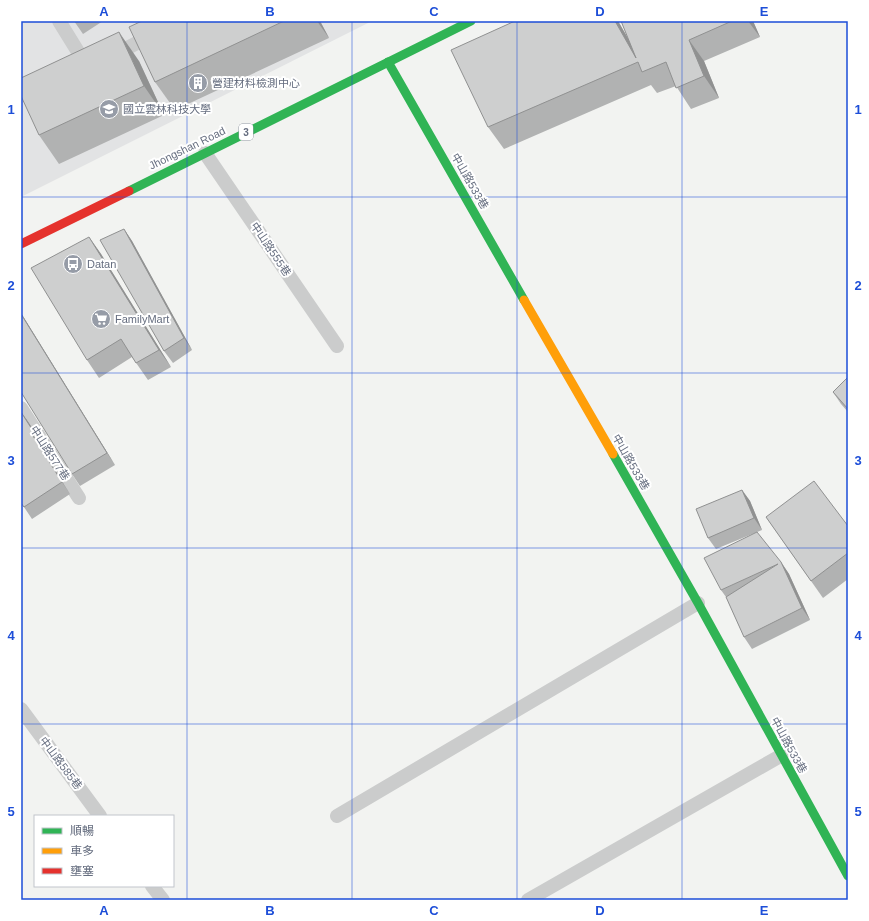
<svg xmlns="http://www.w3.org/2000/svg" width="869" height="921" font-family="Helvetica,'Noto Sans TC',sans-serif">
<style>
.built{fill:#e2e3e4}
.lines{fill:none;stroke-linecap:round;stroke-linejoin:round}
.lane{stroke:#cbcccc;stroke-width:14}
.fast{stroke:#30b455;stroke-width:9}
.slow{stroke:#ff9f0a;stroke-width:9}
.jam{stroke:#e5322d;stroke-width:9}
.wall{fill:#b1b2b2}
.shaded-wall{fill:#909191}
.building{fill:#cecfcf;stroke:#909191}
.grid{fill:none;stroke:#1d4ed8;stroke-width:1;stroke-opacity:0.55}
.labels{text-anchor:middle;stroke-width:4;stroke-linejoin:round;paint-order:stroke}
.shield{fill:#fff;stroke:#9399a5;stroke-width:1}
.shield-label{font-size:10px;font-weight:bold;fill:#656d7f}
.poi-label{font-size:11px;fill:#656d7f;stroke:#fff;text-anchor:start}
.street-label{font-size:11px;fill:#656d7f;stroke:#fff}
.neatline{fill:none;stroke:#1d4ed8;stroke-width:1.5}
.grid-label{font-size:13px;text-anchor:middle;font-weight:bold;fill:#1d4ed8}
</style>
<rect width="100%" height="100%" fill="#f2f3f1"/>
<path class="built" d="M21 21H372L21 197Z"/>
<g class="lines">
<g class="lane">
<path d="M59 21 88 68"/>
<path d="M112 56 179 21"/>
<path d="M205 153 337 346"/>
<path d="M21 408 79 498"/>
<path d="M21 709 100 816"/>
<path d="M337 816 698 603"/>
<path d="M152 886 163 900"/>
<path d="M528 900 782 755"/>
</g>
<g class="fast">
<path d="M388 62 524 300"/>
<path d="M129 191 471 21"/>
<path d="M613 454 698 603 848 876"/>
</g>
<path class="slow" d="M524 300 613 454"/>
<path class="jam" d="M21 244 129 191"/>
</g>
<g class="wall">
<path d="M74 21H103L83 34Z"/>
<path d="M142 21H320L329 38 175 110 155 82Z"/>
<path d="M618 21 629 40 621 21H753L760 37 704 61 719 98 691 109 676 86 657 93 651 85 504 149 488 127Z"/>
<path d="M139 61 164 115 59 164 39 135Z"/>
<path d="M124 229 132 241 192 350 173 363 164 351Z"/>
<path d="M89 237 101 254 171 367 148 380 132 357 99 378 87 360Z"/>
<path d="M21 313 115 465 80 486 72 474Z"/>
<path d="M848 377V412L841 404 833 392Z"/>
<path d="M21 412 44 446 41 448 70 494 32 519 24 507Z"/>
<path d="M742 490 750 501 762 530 716 549 708 538Z"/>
<path d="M766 517 848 526V579L823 598Z"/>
<path d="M781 562 789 574 810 620 752 649 744 637 726 597 721 590Z"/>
</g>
<g class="shaded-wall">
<path d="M317 21H320L329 38Z"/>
<path d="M615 21H618L646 70 636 58Z"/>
<path d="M748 21H753L760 37Z"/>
<path d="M119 32 139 61 164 115 144 86Z"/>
<path d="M689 40 704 61 719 98 704 76Z"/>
<path d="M124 229 132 241 192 350 184 338Z"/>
<path d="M89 237 101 254 171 367 159 350Z"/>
<path d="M21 313 115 465 107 453 21 314Z"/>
<path d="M21 412 27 420 44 446 35 434Z"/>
<path d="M33 436 41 448 70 494 62 482Z"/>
<path d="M742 490 750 501 762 530 754 518Z"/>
<path d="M781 562 789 574 810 620 802 608Z"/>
</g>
<g class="building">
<path d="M142 21H284L155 82 129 27Z"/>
<path d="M515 21H615L636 58 621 21H732L689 40 704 76 676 88 666 62 642 72 638 62 488 127 451 50Z"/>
<path d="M119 32 144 86 39 135 21 96V78Z"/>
<path d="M124 229 184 338 164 351 100 240Z"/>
<path d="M89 237 159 350 136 363 121 339 87 360 31 268Z"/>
<path d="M21 314 107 453 72 474 21 392Z"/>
<path d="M848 377V409L833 392Z"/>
<path d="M21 412 35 434 33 436 62 482 24 507 21 503Z"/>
<path d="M814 481 848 526V553L811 581 766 517Z"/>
<path d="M742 490 754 518 708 538 696 509Z"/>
<path d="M757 532 781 562 802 608 744 637 726 597 778 564 721 590 704 558Z"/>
</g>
<path class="grid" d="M187 21V900M352 21V900M517 21V900M682 21V900M21 197H848M21 373H848M21 548H848M21 724H848"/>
<defs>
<g id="building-disc" transform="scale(1)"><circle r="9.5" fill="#969ca7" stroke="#fff"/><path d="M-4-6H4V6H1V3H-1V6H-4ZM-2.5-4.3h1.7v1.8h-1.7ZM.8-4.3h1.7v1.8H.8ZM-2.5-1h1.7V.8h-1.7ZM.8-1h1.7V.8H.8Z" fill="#fff"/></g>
<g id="university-disc" transform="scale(1)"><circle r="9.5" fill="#969ca7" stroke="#fff"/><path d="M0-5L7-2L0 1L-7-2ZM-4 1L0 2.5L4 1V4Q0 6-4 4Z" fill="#fff"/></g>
<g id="bus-disc" transform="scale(1)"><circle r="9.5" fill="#969ca7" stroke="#fff"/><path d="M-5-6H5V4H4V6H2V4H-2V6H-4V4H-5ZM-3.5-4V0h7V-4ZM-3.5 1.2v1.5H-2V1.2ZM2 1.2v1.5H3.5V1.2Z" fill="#fff"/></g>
<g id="supermarket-disc" transform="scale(1)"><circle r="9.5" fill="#969ca7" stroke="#fff"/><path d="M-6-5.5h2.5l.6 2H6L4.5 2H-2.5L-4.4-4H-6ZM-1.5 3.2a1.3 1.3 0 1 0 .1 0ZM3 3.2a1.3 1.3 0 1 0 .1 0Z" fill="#fff"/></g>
</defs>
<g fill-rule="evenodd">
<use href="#building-disc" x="198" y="83"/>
<use href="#university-disc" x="109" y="109"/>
<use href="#bus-disc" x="73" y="264"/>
<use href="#supermarket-disc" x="101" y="319"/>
</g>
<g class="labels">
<rect class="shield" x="239" y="124" width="14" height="16" rx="3"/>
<g class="shield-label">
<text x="246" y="136">3</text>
</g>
<g class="poi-label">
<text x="212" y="87">營建材料檢測中心</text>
<text x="123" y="113">國立雲林科技大學</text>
<text x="87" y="268">Datan</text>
<text x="115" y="323">FamilyMart</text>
</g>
<g class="street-label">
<text transform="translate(187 148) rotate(-26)" y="4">Jhongshan Road</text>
<text transform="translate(470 181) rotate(60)" y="4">中山路533巷</text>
<text transform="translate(271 249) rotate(56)" y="4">中山路555巷</text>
<text transform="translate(50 453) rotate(57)" y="4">中山路577巷</text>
<text transform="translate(631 462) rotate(60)" y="4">中山路533巷</text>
<text transform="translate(789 745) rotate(61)" y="4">中山路533巷</text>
<text transform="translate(61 763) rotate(53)" y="4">中山路585巷</text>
</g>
</g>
<rect width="869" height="921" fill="none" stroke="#ffffff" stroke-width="44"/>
<rect x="34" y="815" width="140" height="72" fill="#ffffff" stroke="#c1c5cc"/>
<rect x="42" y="828" width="20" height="6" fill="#30b455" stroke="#c1c5cc"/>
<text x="70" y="835" font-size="12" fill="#656d7f">順暢</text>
<rect x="42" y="848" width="20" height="6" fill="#ff9f0a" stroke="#c1c5cc"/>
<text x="70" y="855" font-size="12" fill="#656d7f">車多</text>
<rect x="42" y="868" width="20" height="6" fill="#e5322d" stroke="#c1c5cc"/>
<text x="70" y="875" font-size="12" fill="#656d7f">壅塞</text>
<rect x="22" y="22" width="825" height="877" class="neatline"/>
<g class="grid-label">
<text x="104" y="16">A</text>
<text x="270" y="16">B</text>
<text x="434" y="16">C</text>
<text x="600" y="16">D</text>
<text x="764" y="16">E</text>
<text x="11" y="114">1</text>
<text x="858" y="114">1</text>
<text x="11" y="290">2</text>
<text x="858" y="290">2</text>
<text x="11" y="465">3</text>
<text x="858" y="465">3</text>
<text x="11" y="640">4</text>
<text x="858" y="640">4</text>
<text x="11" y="816">5</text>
<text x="858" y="816">5</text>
<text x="104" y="915">A</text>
<text x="270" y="915">B</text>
<text x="434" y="915">C</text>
<text x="600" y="915">D</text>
<text x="764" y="915">E</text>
</g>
</svg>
